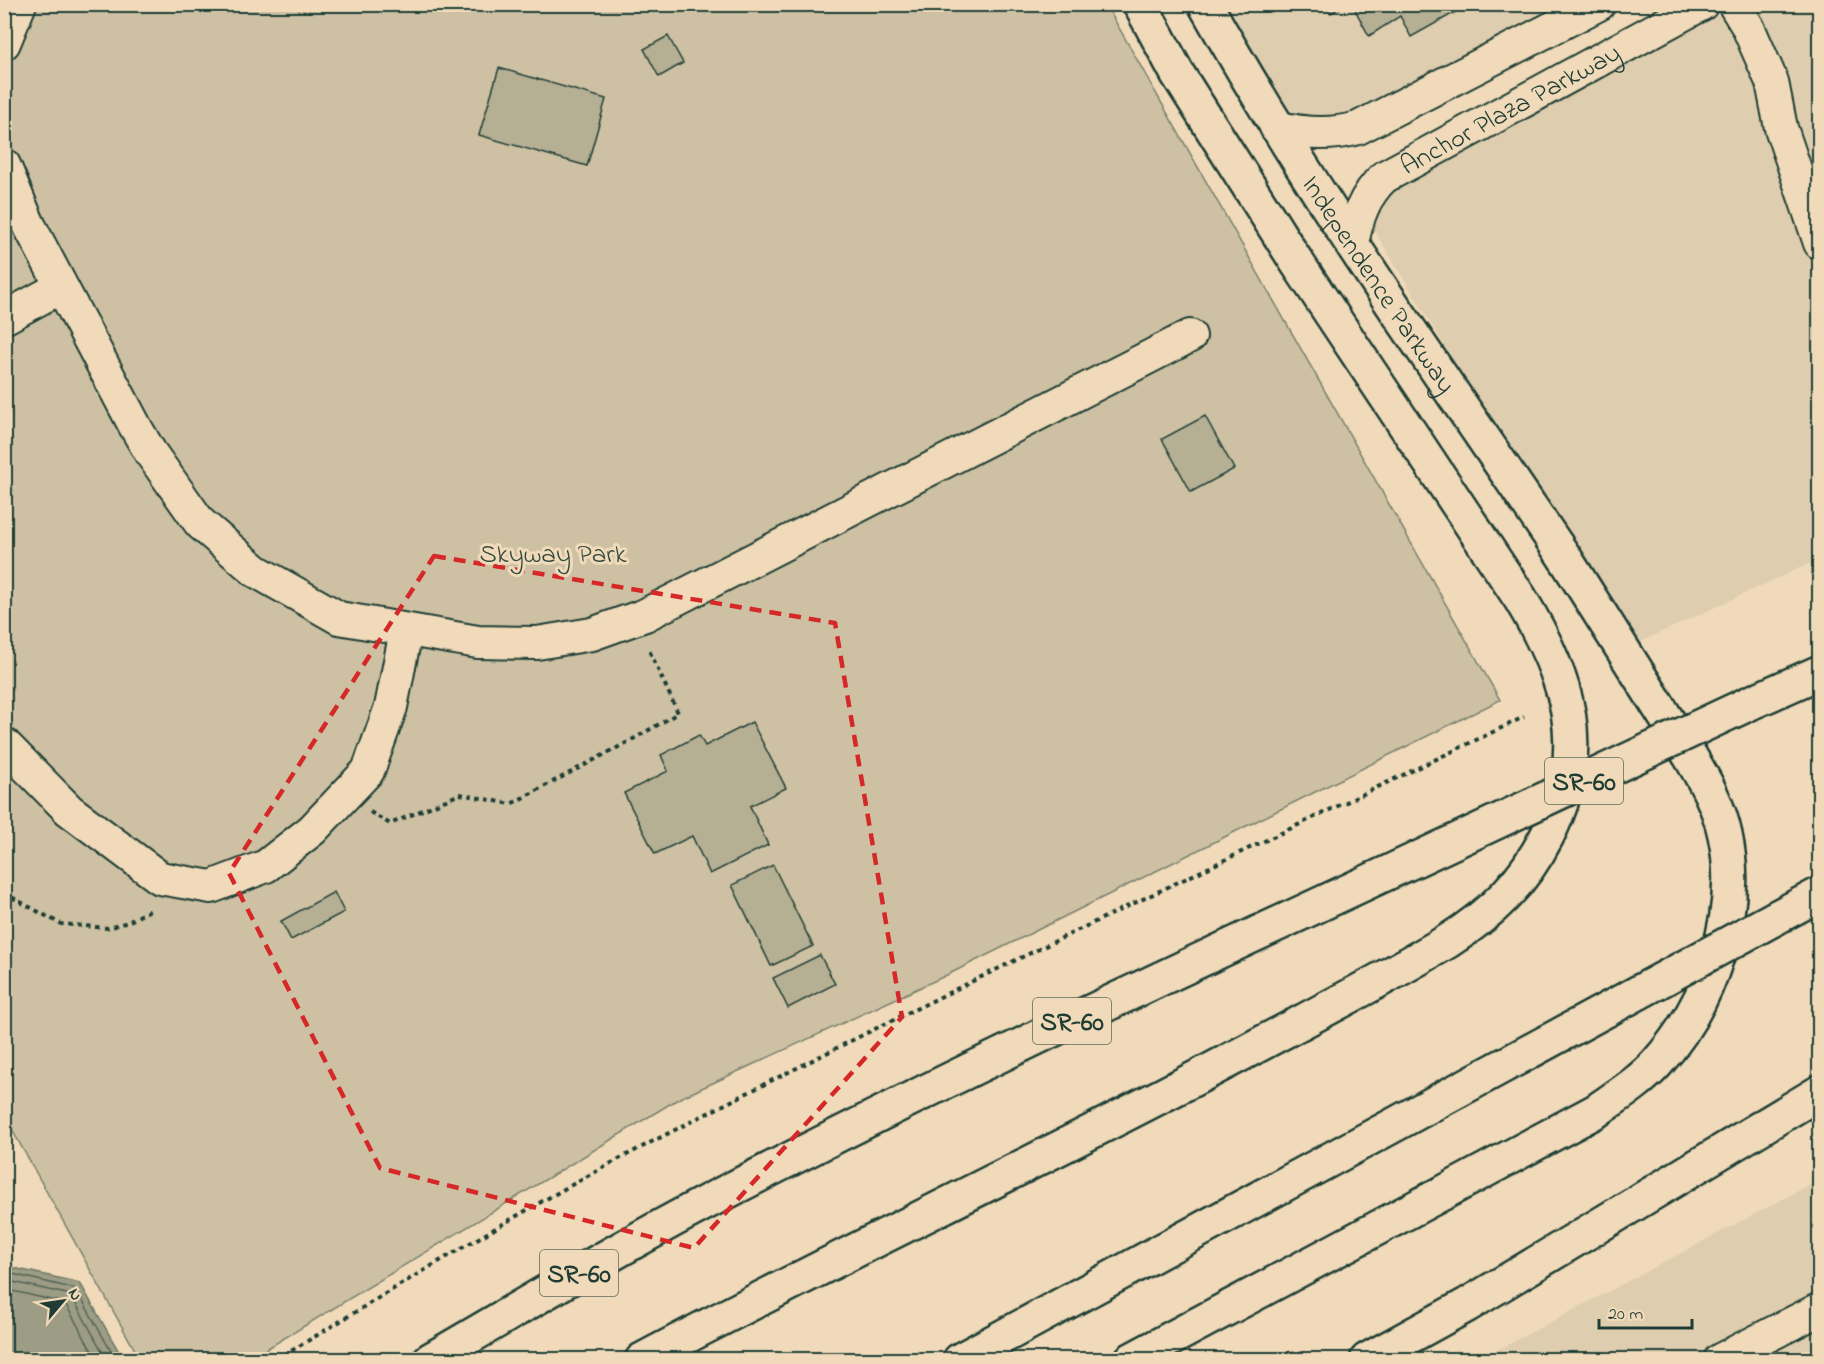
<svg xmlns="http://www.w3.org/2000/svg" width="1824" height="1364" font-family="'Indie Flower',sans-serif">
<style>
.built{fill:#decdae}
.green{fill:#cec1a3;stroke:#767f6c;stroke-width:1.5}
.water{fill:#9d9c84;stroke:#6b7664;stroke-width:1.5}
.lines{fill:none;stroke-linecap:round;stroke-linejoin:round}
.shore{stroke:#516354;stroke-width:1.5}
.building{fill:#b5af94;stroke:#1f3d34;stroke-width:1.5}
.minor-casing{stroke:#1f3d34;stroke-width:36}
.major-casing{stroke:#1f3d34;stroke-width:38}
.highway-casing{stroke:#1f3d34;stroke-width:38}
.path{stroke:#1f3d34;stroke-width:4;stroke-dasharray:4.5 4.5;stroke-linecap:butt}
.minor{stroke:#f0dab9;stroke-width:32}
.major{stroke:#f0dab9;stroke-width:33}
.highway{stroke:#f0dab9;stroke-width:33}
.highway-bridge-casing{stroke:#1f3d34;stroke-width:38;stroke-linecap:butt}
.highway-bridge{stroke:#f0dab9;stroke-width:33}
.marked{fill:none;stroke:#d62828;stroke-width:4.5;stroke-dasharray:12 8;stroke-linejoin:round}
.labels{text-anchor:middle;stroke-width:6;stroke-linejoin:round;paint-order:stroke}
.shield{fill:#f0dab9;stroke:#5e6c5c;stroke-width:1.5}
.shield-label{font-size:26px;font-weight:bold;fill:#1f3d34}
.street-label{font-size:27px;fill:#1f3d34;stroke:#f0dab9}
.park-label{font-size:27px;fill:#304a3f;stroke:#f0dab9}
</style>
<rect width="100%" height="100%" fill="#f0dab9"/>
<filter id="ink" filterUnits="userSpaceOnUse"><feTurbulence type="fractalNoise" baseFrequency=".0167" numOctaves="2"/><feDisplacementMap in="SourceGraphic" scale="12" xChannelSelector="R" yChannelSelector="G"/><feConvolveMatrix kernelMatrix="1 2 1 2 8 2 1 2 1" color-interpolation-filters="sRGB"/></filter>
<g filter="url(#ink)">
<g class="built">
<path d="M1226 5H1564L1353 113 1329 117H1312L1288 112Z"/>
<path d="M1735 5H1819V559L1640 642 1572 535 1458 368 1373 228 1379 210 1393 190Z"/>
<path d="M1819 1180V1359H1481Z"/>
</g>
<path class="green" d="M4 5H1106L1500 700 949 974 678 1099 250 1359H140L5 1117Z"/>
<path class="water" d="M5 1266 80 1283 123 1359H5Z"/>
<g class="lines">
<g class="shore">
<path d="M4 1272 76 1289 116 1360"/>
<path d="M4 1280 71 1295 107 1360"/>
<path d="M4 1289 65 1303 97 1360"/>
</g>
</g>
<g class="building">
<path d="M1326 4H1347L1331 13Z"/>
<path d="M1352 4H1470L1411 37 1400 16 1369 36Z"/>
<path d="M668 36 683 63 659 77 644 49Z"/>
<path d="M499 68 606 99 587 166 479 135Z"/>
<path d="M1205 416 1234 469 1191 492 1162 439Z"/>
<path d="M752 722 786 788 750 806 768 845 710 874 692 836 655 854 624 793 668 771 661 755 699 735 705 746Z"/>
<path d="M773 865 813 946 771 966 732 885Z"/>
<path d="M334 892 344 912 291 940 281 921Z"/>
<path d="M820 955 835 984 788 1008 773 978Z"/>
</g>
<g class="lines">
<g class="minor-casing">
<g id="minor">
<path d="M1734 4 1748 27 1772 82 1781 128 1820 243"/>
<path d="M4 43 20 4"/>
<path d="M1276 127C1303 134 1330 136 1358 128L1599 4"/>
<path d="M4 165 28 223 136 428 150 452 200 523 256 571 339 618 478 642 537 643 592 634 645 615 1190 336"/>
<path id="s1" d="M1352 244C1357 218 1364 196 1384 177L1702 4"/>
<path d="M4 318 61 287"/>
<path d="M4 744 69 810 160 878 211 887 266 866 312 830 368 771 391 707 406 631"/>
<path d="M1720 1360 1820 1309"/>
</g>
</g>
<g class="major-casing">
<g id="major">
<path id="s2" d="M1205 4C1313 197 1442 376 1565 558"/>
</g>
</g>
<g class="highway-casing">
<g id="highway">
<path d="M1750 703 1820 672"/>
<path d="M1777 917 1820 894"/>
<path d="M430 1360C530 1302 628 1242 730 1190 956 1073 1187 966 1417 859"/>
<path d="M642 1360C848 1251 1059 1152 1264 1042 1326 1009 1388 977 1448 941 1492 913 1523 883 1547 836 1592 749 1568 677 1520 598L1296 261 1177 73 1140 4"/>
<path d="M960 1360 1608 1009"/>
<path d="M1131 1360 1596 1111C1617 1096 1640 1082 1657 1063 1710 1004 1742 913 1725 835 1719 806 1705 781 1690 756L1565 558"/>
<path d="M1367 1360 1467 1305 1820 1092"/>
</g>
</g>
<g class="path">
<path d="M370 812 390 824 460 794 511 804 630 741 678 713 648 648"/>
<path d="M4 893 61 924 108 928 128 922 152 909"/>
<path d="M276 1360C397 1287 517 1212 642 1147 932 996 1229 859 1524 717"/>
</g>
<use href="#minor" class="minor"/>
<use href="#major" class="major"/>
<use href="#highway" class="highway"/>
<g class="highway-bridge-casing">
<g id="highway-bridge">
<path d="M1417 859 1750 703"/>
<path d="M1608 1009 1777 917"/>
</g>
</g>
<use href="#highway-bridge" class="highway-bridge"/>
</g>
</g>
<path class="marked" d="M434 556 835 623 902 1017 694 1248 380 1168 229 873Z"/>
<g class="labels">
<g class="shield">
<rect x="1545" y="758" width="78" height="46" rx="4.5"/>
<rect x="1033" y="998" width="78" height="46" rx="4.5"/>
<rect x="540" y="1250" width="78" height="46" rx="4.5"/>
</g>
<g class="shield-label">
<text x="1584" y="790">SR-60</text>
<text x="1072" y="1030">SR-60</text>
<text x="579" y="1282">SR-60</text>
</g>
<g class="street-label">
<text dy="9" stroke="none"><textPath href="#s1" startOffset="219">Anchor Plaza Parkway</textPath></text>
<text dy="9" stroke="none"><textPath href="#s2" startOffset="330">Independence Parkway</textPath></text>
</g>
<g class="park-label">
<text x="553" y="562">Skyway Park</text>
</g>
</g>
<rect width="1824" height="1364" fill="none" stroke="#f0dab9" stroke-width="24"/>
<rect x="12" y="12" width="1800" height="1340" fill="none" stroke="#1f3d34" stroke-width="2" filter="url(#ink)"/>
<g transform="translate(63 1301) rotate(61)" stroke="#f0dab9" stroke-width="4.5" paint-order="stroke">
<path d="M0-4.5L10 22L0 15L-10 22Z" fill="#1f3d34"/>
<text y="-9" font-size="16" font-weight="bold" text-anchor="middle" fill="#1f3d34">N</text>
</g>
<path d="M1599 1319v9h93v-9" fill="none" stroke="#1f3d34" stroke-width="3"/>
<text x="1608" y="1319" font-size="18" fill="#1f3d34" stroke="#f0dab9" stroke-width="4.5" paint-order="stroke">20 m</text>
</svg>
